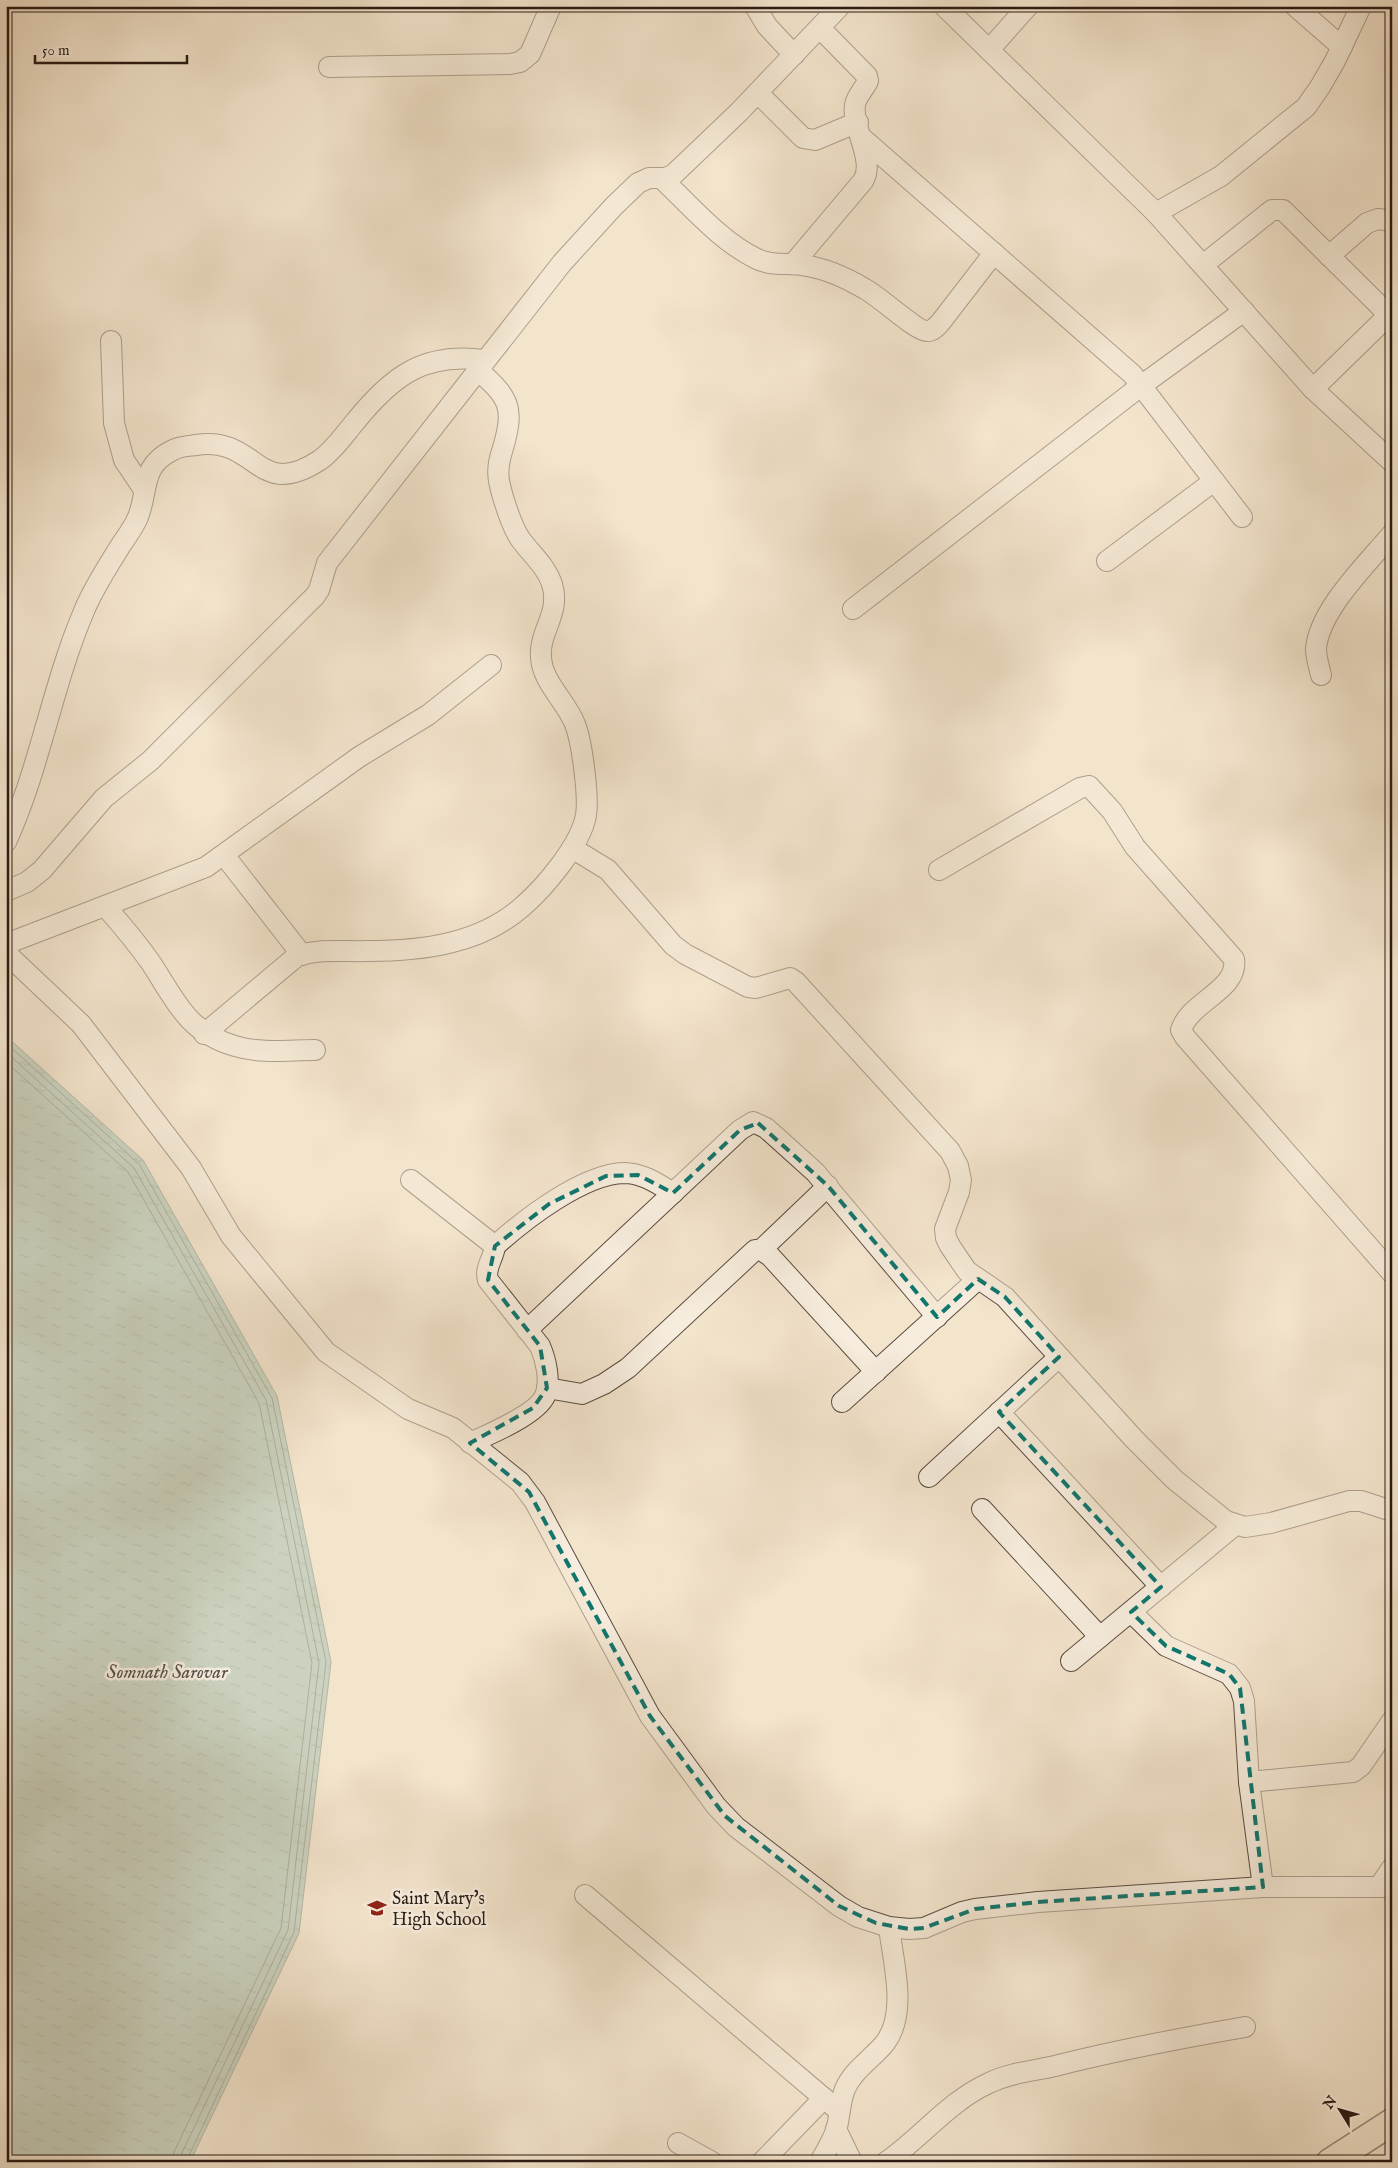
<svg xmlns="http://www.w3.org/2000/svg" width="1398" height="2168" font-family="'IM FELL English',serif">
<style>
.water{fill:url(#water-ripples);stroke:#6e7d72}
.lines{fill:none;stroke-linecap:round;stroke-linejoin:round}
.shore{stroke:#636c62;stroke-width:1}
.minor-casing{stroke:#5c4c41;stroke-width:22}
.major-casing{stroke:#2a1a13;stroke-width:29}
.minor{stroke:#f7edde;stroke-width:20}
.major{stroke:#f3e4cc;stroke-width:26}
.marked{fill:none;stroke:#0f766e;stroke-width:4;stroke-dasharray:10 6;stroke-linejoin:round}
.labels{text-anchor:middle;stroke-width:5;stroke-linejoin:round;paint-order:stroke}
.poi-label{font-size:18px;fill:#2a1a13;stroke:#f7edde;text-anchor:start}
.water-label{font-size:19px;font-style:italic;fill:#52544b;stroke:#f7edde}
</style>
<defs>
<pattern id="water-ripples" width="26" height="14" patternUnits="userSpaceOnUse" patternTransform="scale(1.25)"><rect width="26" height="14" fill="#9cbfb2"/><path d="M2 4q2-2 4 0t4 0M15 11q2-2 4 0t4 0" fill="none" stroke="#7f9a90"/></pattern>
</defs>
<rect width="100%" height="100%" fill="#f3e4cc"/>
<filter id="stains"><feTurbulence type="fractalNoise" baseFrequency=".004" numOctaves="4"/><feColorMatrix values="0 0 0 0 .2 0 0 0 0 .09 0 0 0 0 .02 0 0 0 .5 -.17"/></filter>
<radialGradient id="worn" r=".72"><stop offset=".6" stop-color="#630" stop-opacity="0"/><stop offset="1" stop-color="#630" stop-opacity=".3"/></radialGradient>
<path class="water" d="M6 1036 143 1160 277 1396 331 1662 299 1933 190 2162H6Z"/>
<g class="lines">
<g class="shore">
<path d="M6 1043 139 1164 272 1398 326 1662 294 1932 186 2162"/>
<path d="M6 1052 134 1168 266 1400 319 1663 288 1930 181 2155 179 2162"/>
<path d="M6 1062 128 1172 259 1403 312 1663 281 1928 174 2152 172 2162"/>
</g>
<g class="minor-casing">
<g id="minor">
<path d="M755 6 767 26 794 55"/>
<path d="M944 6 1156 213 1313 389 1392 462"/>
<path d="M1295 6 1342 47"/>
<path d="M989 50 1028 6"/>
<path d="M329 67 510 64 520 62 530 54 551 6"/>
<path d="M758 93 803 138 815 140 858 122"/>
<path d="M861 137 1132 374 1242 517"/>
<path d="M661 178C691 206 720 241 757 259 771 266 786 263 802 265 824 268 845 277 865 289 879 296 916 331 927 331 933 331 936 327 940 323L994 253"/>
<path d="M1156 213 1221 176 1306 107 1320 87 1335 61 1361 6"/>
<path d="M1329 256 1367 223 1378 219 1392 221"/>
<path d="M793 264 863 181C876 161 851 127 855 105 856 97 864 89 868 81L867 76 820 28"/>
<path d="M1203 265 1272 210H1283L1389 315"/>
<path d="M111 341 114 423 124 460 144 490"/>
<path d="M1313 389 1392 312"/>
<path d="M1107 561 1214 481"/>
<path d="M853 609 1142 385 1244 311"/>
<path d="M1321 675C1319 667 1316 657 1316 649 1319 610 1367 564 1392 534"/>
<path d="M6 842C40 768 52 686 84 611 94 587 108 566 121 545 127 536 134 527 138 517 149 489 140 466 173 450 180 446 189 446 196 445 258 435 256 502 320 460 334 450 344 435 355 422 392 376 424 352 484 360"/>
<path d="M572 848 608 870 673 945 685 954 748 987 756 988 790 978 796 982 950 1151 958 1166 961 1180 959 1192 945 1229 946 1238 950 1246 967 1271 1005 1297 1134 1439 1175 1480 1226 1521 1245 1527 1271 1523 1349 1501H1361L1392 1511"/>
<path d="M224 855 302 955"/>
<path d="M939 870 1080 788 1089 786 1112 811 1135 847 1234 959C1239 990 1190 1001 1181 1030L1185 1037 1392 1273"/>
<path d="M6 891 27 882 42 870 104 798 150 761 315 596 319 590 327 563 562 263 614 206 638 183 649 178H666L674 174 739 112 840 6"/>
<path d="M105 906C121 924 137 943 151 963 176 1001 187 1032 235 1046 261 1054 289 1050 315 1050"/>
<path d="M6 944 206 867 359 757 428 715 491 665"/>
<path d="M6 953 81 1024 191 1168 231 1236 326 1352 408 1409 453 1428 520 1482 535 1502 650 1716 716 1806 736 1827 839 1906 858 1917 889 1927 909 1929 924 1928 962 1912 975 1909 1038 1902 1263 1887H1392"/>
<path d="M204 1034 297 956C322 948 343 952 368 951 422 951 480 944 522 907 544 888 581 845 586 815 589 796 582 742 575 724 566 701 542 682 541 657 539 630 561 614 552 584 546 566 532 555 521 540 512 528 502 496 499 481 497 469 499 460 503 448 515 406 509 398 477 369"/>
<path d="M411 1180 495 1246C494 1258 484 1268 488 1280L540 1346C546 1360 551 1381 545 1396 536 1415 490 1434 470 1443"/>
<path d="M495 1246C525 1219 583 1174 624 1173 643 1173 658 1184 673 1193"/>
<path d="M761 1250 828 1186"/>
<path d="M527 1330 740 1130 753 1122 766 1128 815 1172 937 1317"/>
<path d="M547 1388 582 1394 604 1384 628 1368 755 1250H761L770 1256 876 1372"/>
<path d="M842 1402 978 1279"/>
<path d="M999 1412 1161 1587"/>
<path d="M929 1477 1059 1357"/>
<path d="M982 1509 1100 1637"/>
<path d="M1131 1612 1166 1646 1229 1674 1240 1688 1244 1701 1249 1782 1263 1887"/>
<path d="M1071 1661 1235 1525"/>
<path d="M1249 1782 1353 1772 1361 1766 1392 1721"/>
<path d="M1379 1887 1392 1868"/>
<path d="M585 1895 839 2111"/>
<path d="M836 2129 852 2162"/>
<path d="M678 2143 712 2162"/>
<path d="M762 2162 824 2098"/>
<path d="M820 2162C826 2151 834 2139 837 2127 840 2114 840 2102 845 2089 853 2070 872 2059 885 2043 908 2013 893 1962 889 1927"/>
<path d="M886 2162C921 2138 949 2101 989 2083 1009 2073 1033 2071 1055 2066 1118 2050 1182 2038 1245 2027"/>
</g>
</g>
<g class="major-casing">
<path id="major" d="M1330 2162 1392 2122"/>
</g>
<use href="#minor" class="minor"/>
<use href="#major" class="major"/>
</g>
<path d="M0 0H1398V2168H0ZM758 1123 828 1186 937 1317 978 1279 1005 1297 1059 1357 999 1412 1161 1587 1131 1612 1166 1646 1229 1674 1240 1688 1263 1887 1038 1902 975 1909 924 1928 909 1929 876 1923 839 1906 725 1816 650 1716 529 1492 470 1443 533 1408 547 1388 540 1346 488 1280 495 1246 549 1204 606 1176 638 1175 673 1193 740 1130Z" fill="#f3e4cc" fill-opacity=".55" fill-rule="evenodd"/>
<path class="marked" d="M758 1123 828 1186 937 1317 978 1279 1005 1297 1059 1357 999 1412 1161 1587 1131 1612 1166 1646 1229 1674 1240 1688 1263 1887 1038 1902 975 1909 924 1928 909 1929 876 1923 839 1906 725 1816 650 1716 529 1492 470 1443 533 1408 547 1388 540 1346 488 1280 495 1246 549 1204 606 1176 638 1175 673 1193 740 1130Z"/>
<defs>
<g id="school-bare" transform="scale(1.5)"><path d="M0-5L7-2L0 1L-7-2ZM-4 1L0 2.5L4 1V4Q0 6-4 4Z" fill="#8f2418" stroke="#f7edde" stroke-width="2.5" paint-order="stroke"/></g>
</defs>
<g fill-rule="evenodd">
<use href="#school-bare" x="377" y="1908"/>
</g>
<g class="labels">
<g class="poi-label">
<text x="392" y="1904">Saint Mary's<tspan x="392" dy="21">High School</tspan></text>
</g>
<g class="water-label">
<text x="167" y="1678">Somnath Sarovar</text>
</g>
</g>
<rect width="1398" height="2168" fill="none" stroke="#f3e4cc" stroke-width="25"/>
<rect x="8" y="8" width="1383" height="2153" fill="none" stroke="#2a1a13" stroke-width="2.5"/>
<rect x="12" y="12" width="1373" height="2143" fill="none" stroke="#2a1a13"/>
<g transform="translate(1340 2110) rotate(307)" stroke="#f7edde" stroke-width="4" paint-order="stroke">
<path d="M0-4L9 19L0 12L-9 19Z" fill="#2a1a13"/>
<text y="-8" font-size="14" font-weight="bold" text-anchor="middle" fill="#2a1a13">N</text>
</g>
<path d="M35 55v8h152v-8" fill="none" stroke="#2a1a13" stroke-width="2.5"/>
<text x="42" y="55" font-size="15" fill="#2a1a13" stroke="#f7edde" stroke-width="4" paint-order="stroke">50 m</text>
<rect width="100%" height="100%" filter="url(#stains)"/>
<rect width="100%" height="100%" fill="url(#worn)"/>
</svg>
